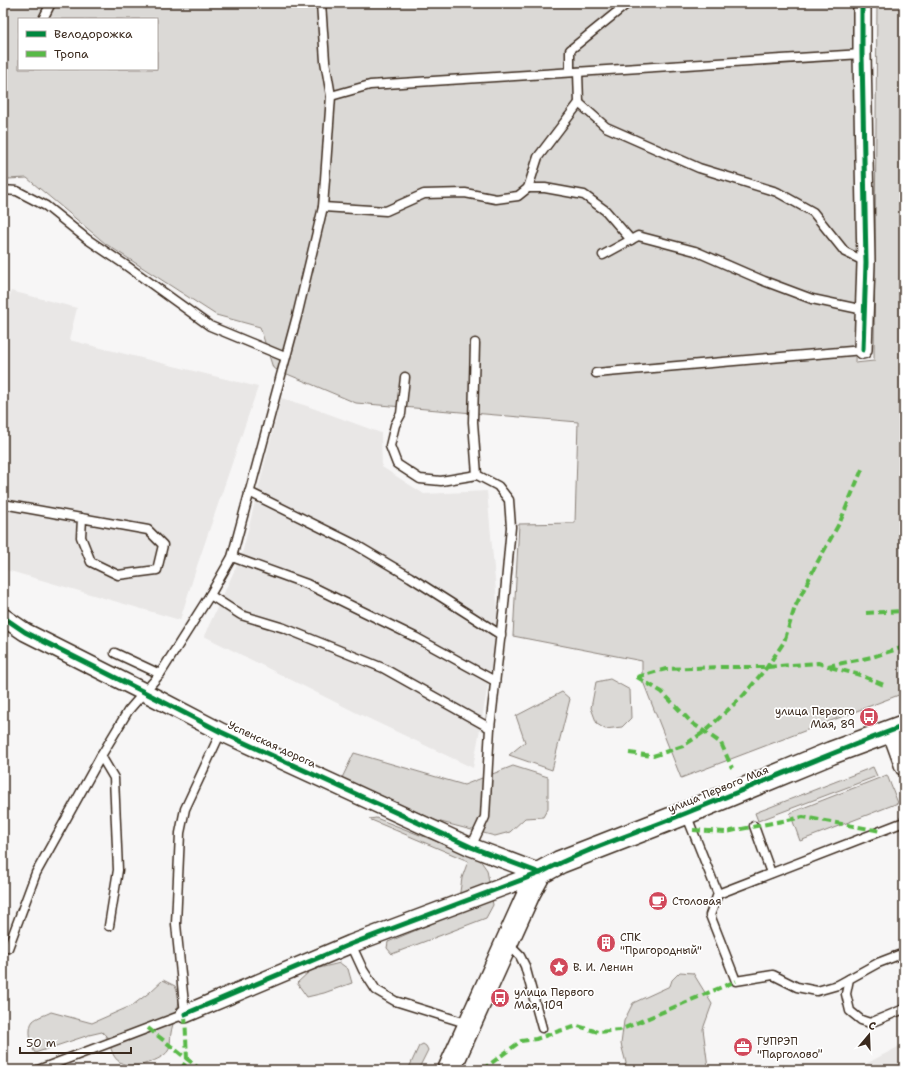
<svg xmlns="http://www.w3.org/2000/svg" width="907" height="1073" font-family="'Shantell Sans',sans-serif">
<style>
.built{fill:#e9e7e6}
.green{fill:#dbd9d6;stroke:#8b827a;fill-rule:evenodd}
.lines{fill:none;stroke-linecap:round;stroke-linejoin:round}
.lane-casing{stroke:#3b2a1e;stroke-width:11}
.street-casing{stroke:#3b2a1e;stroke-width:20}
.secondary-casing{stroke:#3b2a1e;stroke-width:25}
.lane{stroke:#fff;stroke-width:8}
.street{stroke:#fff;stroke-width:17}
.secondary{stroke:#fff;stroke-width:22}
.quiet{stroke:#58b947;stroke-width:4;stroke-dasharray:8 4;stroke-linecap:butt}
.cycleway-casing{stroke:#fff;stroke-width:8}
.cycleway{stroke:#00873e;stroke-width:5}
.labels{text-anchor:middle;stroke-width:3.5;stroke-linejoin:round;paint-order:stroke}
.poi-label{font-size:11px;fill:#3b2a1e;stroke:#fff;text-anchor:start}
.street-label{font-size:11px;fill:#3b2a1e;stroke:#fff}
</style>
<rect width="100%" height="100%" fill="#f7f6f6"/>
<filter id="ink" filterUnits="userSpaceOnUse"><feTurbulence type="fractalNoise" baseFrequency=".025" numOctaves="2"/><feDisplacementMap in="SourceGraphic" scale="8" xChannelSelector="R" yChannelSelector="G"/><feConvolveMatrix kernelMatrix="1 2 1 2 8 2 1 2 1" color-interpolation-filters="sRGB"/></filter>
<g filter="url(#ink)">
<g class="built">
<path d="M11 291 77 308 69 340 258 387 197 566 180 620 3 569V322Z"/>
<path d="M281 398 307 406 381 433 382 467 424 494 487 491 499 624 473 768 357 713 204 636 242 554Z"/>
<path d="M904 1044V1070H855L877 1058Z"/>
</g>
<g class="green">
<path d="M3 3H856L858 222 855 363 874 361 877 3H904V693L681 778 642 679V661L513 636 519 524 575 523 578 422 356 403 273 368 260 327 216 315 106 244 27 178 8 179 3 173ZM19 19H157V69H19Z"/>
<path d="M610 679 630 690 631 718 622 727 605 729 597 724 591 708 596 682Z"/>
<path d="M562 692 570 699 552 770 509 755 525 742 516 716Z"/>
<path d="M354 753 464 785 513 766 548 777V808L543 817 525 818 510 832 495 836 437 821 342 778Z"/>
<path d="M873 767 877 776 758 821 755 813Z"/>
<path d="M887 775 898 803 800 841 790 813Z"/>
<path d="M376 818 474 856 480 860 487 870 493 905 486 918 392 954 387 948 388 942 457 913 462 878 468 861 369 819Z"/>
<path d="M340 963 348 969 352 983 324 993 307 997 297 983 311 970Z"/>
<path d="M680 972 693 973 712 1004 703 1029 708 1067 711 1070H624L626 1063 621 1044 624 1021 633 1003 670 986 672 980Z"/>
<path d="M163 980 175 986C176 989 179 994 179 997 180 1005 172 1024 171 1033 170 1038 171 1047 168 1051 162 1060 135 1069 126 1065 106 1058 115 1042 102 1032L89 1035 35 1053C31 1047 27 1027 33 1021 37 1017 46 1015 51 1012L92 1023 133 1005 150 992Z"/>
<path d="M423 1044 426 1046 428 1050 418 1070H408L419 1046Z"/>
</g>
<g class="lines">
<g class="lane-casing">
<g id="lane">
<path d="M43 19 51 3"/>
<path d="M570 72V50L628 3"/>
<path d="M331 96 370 85 862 54"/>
<path d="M579 103 606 127 699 168 777 192 813 212 845 252 866 262"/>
<path d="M528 188H545L584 195 606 211 631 240"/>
<path d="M3 190 17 191 46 206 87 239 124 264 210 326 285 357"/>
<path d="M323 207 386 211 424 194 465 193 496 199 518 196 528 188 538 157 579 103 578 72"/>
<path d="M603 255 638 236 695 251 764 281 812 299 864 310"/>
<path d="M596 373 863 350"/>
<path d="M405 377 401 414 395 425 390 446 397 464 420 479 441 481 477 475"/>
<path d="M249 492 356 545 410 577 501 635"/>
<path d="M3 504 148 530 163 545 157 570 118 575 91 562 81 537 82 518"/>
<path d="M232 557 307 584 415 637 495 681"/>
<path d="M210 595 241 615 284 628 383 668 490 728"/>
<path d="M115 653 160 674"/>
<path d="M101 756 114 778 118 870 109 926"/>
<path d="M686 814 718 894 904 822"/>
<path d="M754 826 771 873"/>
<path d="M471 847 485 817 490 728 504 605 511 527 509 500 498 486 477 475 473 422 475 343"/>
<path d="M718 894 710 915 736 981 773 975 797 987 817 991 838 985 849 979"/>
<path d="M507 943 520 956 525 966 542 1028"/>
<path d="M351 944 363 970 376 990 395 1001 469 1024"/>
<path d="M8 948 36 873 101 756 128 711 160 674 210 595 232 557 297 316 323 207 331 96 325 61 321 3"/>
<path d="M904 953 878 963 849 979 846 994 850 1011 861 1020 870 1023 904 1009"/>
<path d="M38 1070 185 1014 176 924 180 833 185 809 221 732"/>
</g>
</g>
<g class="street-casing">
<g id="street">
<path d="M862 3V54L866 263 863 350"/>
<path d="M3 617 25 632 144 692 221 732 471 847 540 873"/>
<path d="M891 731 904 767"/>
<path d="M185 1014 351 944 540 873"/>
</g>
</g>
<g class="secondary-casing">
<path id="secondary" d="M449 1070 529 893 540 873 560 862 686 813 831 753 904 726"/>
</g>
<use href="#lane" class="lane"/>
<use href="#street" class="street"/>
<use href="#secondary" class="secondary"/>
<g class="quiet">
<path d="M904 575V582"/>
<path d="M866 613 904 611"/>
<path d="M830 667 860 675 884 685"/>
<path d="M637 677 666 669 721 667H767L818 663 828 666 872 657 904 647"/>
<path d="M637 677 662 692 692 723 721 743 732 768"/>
<path d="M629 753 653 756 683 746 704 732 743 696 767 667 784 642 795 607 817 563 840 522 863 467"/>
<path d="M693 830 726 832 803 817 881 831"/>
<path d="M148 1028 201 1070"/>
<path d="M181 1070 187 1060 185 1014"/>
<path d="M482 1070 521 1041 536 1039 559 1031 578 1026 598 1032 620 1030 736 981"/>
</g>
<g class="cycleway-casing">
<g id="cycleway">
<path d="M862 3V54L866 263 863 350"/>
<path d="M3 617 25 632 144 692 221 732 471 847 540 873"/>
<path d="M185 1014 351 944 540 873C587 848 638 833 686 813 759 784 830 753 904 726"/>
</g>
</g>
<use href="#cycleway" class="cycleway"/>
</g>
</g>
<defs>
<g id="bus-disc" transform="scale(1)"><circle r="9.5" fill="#d1495b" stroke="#fff"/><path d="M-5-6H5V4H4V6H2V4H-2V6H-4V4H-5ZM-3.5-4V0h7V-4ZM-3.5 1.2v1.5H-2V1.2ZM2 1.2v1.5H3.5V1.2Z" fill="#fff"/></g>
<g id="cafe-disc" transform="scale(1)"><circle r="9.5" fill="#d1495b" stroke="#fff"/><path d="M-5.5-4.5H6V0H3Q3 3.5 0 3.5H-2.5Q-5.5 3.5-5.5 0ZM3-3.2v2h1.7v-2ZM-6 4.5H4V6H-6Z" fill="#fff"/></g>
<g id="building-disc" transform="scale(1)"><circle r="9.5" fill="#d1495b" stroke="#fff"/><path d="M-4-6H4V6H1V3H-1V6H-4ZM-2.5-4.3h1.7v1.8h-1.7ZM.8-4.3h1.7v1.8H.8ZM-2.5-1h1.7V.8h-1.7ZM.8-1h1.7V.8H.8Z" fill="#fff"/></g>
<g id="sight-disc" transform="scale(1)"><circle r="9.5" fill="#d1495b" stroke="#fff"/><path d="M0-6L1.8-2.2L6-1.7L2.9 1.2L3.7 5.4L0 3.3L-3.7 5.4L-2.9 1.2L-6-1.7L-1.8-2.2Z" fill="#fff"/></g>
<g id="office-disc" transform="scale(1)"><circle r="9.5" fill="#d1495b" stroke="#fff"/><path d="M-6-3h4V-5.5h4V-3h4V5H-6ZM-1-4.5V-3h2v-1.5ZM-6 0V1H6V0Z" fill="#fff"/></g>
</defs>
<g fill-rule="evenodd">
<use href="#bus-disc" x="869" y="717"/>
<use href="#cafe-disc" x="658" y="901"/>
<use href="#building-disc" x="606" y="943"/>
<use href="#sight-disc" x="559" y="967"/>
<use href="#bus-disc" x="500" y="998"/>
<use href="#office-disc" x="743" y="1047"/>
</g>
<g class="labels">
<g class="poi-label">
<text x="855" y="715" text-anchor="end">улица Первого<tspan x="855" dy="13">Мая, 89</tspan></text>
<text x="672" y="905">Столовая</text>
<text x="620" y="941">СПК<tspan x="620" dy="13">"Пригородный"</tspan></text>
<text x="573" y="971">В. И. Ленин</text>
<text x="514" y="996">улица Первого<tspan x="514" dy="13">Мая, 109</tspan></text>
<text x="757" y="1045">ГУПРЭП<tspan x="757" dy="13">"Парголово"</tspan></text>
</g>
<g class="street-label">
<text transform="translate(272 744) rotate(25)" y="4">Успенская дорога</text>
<text transform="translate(718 789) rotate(-22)" y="4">улица Первого Мая</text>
</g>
</g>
<rect width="907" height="1073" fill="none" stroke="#fff" stroke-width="16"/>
<rect x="8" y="8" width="891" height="1057" fill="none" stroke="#3b2a1e" stroke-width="1.5" filter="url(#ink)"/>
<rect x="18" y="18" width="140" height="52" fill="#ffffff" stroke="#b1aaa5"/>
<rect x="26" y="31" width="20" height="6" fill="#00873e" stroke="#b1aaa5"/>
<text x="54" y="38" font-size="12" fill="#3b2a1e">Велодорожка</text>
<rect x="26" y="51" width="20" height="6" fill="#58b947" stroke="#b1aaa5"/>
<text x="54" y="58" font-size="12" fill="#3b2a1e">Тропа</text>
<g transform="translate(869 1035) rotate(19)" stroke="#ffffff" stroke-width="3" paint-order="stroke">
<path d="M0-3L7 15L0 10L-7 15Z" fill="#3b2a1e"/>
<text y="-6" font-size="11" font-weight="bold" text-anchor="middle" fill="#3b2a1e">С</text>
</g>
<path d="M20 1047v6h111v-6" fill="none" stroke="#3b2a1e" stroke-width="2"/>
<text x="26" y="1047" font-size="12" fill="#3b2a1e" stroke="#ffffff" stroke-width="3" paint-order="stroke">50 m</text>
</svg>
